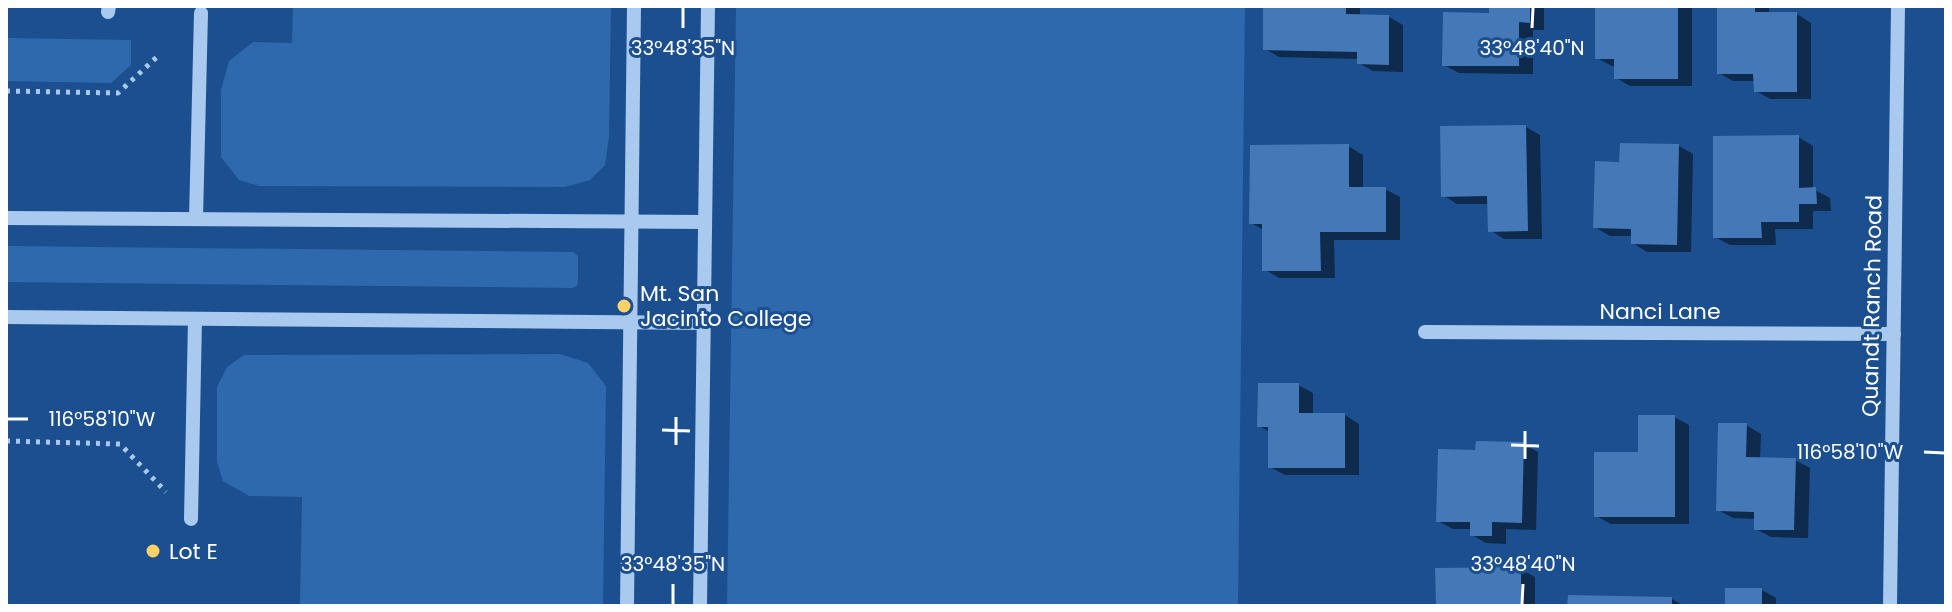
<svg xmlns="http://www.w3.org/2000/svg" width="1952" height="612" viewBox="0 0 1952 612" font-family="Poppins,sans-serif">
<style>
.green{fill:#2e69ad}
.shadow{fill:#0007}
.building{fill:#4478b7}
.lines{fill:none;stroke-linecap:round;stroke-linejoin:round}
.path{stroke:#a9c9ee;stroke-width:5;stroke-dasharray:4 6;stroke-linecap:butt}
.minor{stroke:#a9c9ee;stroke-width:14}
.ticks{fill:none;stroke:#fff;stroke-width:3}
.poi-dot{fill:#ffd166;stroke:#1b4f8f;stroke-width:3}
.labels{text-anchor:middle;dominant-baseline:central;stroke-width:6;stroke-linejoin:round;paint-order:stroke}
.poi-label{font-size:22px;fill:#fff;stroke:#1b4f8f;text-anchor:start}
.street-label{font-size:22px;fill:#fff;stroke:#1b4f8f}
.ticks-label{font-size:20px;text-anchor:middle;fill:#fff;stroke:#1b4f8f;stroke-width:6;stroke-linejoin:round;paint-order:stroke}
</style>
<rect width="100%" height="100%" fill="#1b4f8f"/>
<g class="green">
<polygon points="293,6 611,6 609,137 605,165 590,180 565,187 259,186 239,180 221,157 221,90 229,61 253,42 292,43"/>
<polygon points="736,6 1245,6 1238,606 727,606"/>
<polygon points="6,38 131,40 131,65 111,83 6,81"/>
<polygon points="6,246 573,252 578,256 578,283 576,287 572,288 6,282"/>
<polygon points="560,354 588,363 606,386 603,606 300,606 302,497 249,496 223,481 217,462 217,387 227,367 244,355"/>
</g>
<g class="shadow">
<polygon points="1265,6 1360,6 1360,16 1389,17 1403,25 1403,72 1373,71 1359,63 1359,59 1279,57 1265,49"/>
<polygon points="1491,6 1544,6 1544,30 1533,30 1533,74 1459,73 1444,65 1491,15"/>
<polygon points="1597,6 1692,6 1692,86 1630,86 1616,78 1616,66 1612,66 1597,58"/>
<polygon points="1719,6 1769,6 1769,14 1797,14 1811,23 1811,99 1770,99 1756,91 1756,81 1733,81 1719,73"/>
<polygon points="1526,127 1540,135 1542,239 1504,239 1490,230 1489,204 1457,204 1443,195"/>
<polygon points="1798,137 1813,146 1813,189 1830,198 1831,211 1813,211 1813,229 1775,229 1776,245 1730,245 1715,237"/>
<polygon points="1348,146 1363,155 1363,189 1385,189 1400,197 1400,240 1334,240 1335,278 1279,278 1264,269 1264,230 1251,223"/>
<polygon points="1679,146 1693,154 1691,252 1647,252 1633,243 1633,236 1610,236 1595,227 1621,164"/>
<polygon points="1298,385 1313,393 1313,415 1345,415 1359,424 1359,475 1285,475 1270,467 1270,432 1259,426"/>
<polygon points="1674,417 1689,425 1689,524 1611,524 1596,516 1640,454"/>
<polygon points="1746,425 1761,434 1760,459 1795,460 1810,468 1808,538 1771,537 1756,529 1756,519 1733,518 1718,510"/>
<polygon points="1523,444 1538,452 1536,530 1506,529 1506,544 1486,543 1472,535 1472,529 1453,529 1438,521 1477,452"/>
<polygon points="1520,569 1535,577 1535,606 1438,606"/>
<polygon points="1762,590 1776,598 1776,606 1727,606"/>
<polygon points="1672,599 1684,606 1569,606"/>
</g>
<g class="building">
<polygon points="1263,6 1346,6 1346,14 1389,15 1389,65 1357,64 1357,52 1263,50"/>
<polygon points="1489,6 1530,6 1530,23 1519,22 1519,66 1442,66 1443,12 1489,13"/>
<polygon points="1595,6 1678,6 1678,79 1614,79 1614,59 1595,59"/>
<polygon points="1717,6 1755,6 1755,12 1797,12 1797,92 1754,92 1753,74 1717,74"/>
<polygon points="1526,125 1528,231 1488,232 1487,196 1441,197 1440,126"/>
<polygon points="1799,135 1799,188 1816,187 1817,204 1799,204 1799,222 1761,222 1762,238 1713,238 1713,136"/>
<polygon points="1620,143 1679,144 1677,245 1631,244 1631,229 1593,228 1595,161 1619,162"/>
<polygon points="1349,144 1349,187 1386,187 1386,232 1320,232 1321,271 1262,271 1262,224 1249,224 1250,145"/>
<polygon points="1258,383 1299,383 1299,413 1345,413 1345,468 1268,468 1268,427 1257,427"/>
<polygon points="1638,415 1675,415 1675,517 1594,517 1594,452 1638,452"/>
<polygon points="1718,423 1747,423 1746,457 1796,458 1794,530 1754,530 1754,512 1716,511"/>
<polygon points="1476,441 1524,442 1522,523 1492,522 1492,536 1470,536 1470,522 1436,522 1438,449 1475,450"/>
<polygon points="1521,567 1521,606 1436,606 1435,568"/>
<rect x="1725" y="588" width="37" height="18"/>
<polygon points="1568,595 1672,597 1672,606 1567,606"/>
</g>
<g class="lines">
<g class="path">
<polyline points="6,91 118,93 158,56"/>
<polyline points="6,441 120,444 166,492"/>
</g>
<g class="minor">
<polyline points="108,12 109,6"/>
<polyline points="6,218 705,222"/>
<polyline points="196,219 201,13"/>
<polyline points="6,317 703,323"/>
<polyline points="1425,332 1894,334"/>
<polyline points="191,519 195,319"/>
<polyline points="627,606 634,6"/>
<polyline points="700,606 708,6"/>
<polyline points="1890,606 1898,6"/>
</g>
</g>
<path class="ticks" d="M683,28V8M1532,28L1533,8M8,419H28M662,430L690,431M676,445V417M1511,445L1539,446M1924,452L1944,453M1525,459V431M673,604V584M1522,604L1523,584"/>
<g class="poi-dot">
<circle cx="624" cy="306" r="8"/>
<circle cx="153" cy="551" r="8"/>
</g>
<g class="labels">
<g class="poi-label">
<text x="640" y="293">Mt. San<tspan x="640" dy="25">Jacinto College</tspan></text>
<text x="169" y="551">Lot E</text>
</g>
<g class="street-label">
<text transform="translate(1872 306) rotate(-89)">Quandt Ranch Road</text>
<text x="1660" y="311">Nanci Lane</text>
</g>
</g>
<g class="ticks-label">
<text x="683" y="55">33°48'35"N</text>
<text x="1532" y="55">33°48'40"N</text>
<text x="102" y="426">116°58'10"W</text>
<text x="1850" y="459">116°58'10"W</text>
<text x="673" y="571">33°48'35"N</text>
<text x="1523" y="571">33°48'40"N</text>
</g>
<rect width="1952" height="612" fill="none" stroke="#ffffff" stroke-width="16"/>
</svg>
